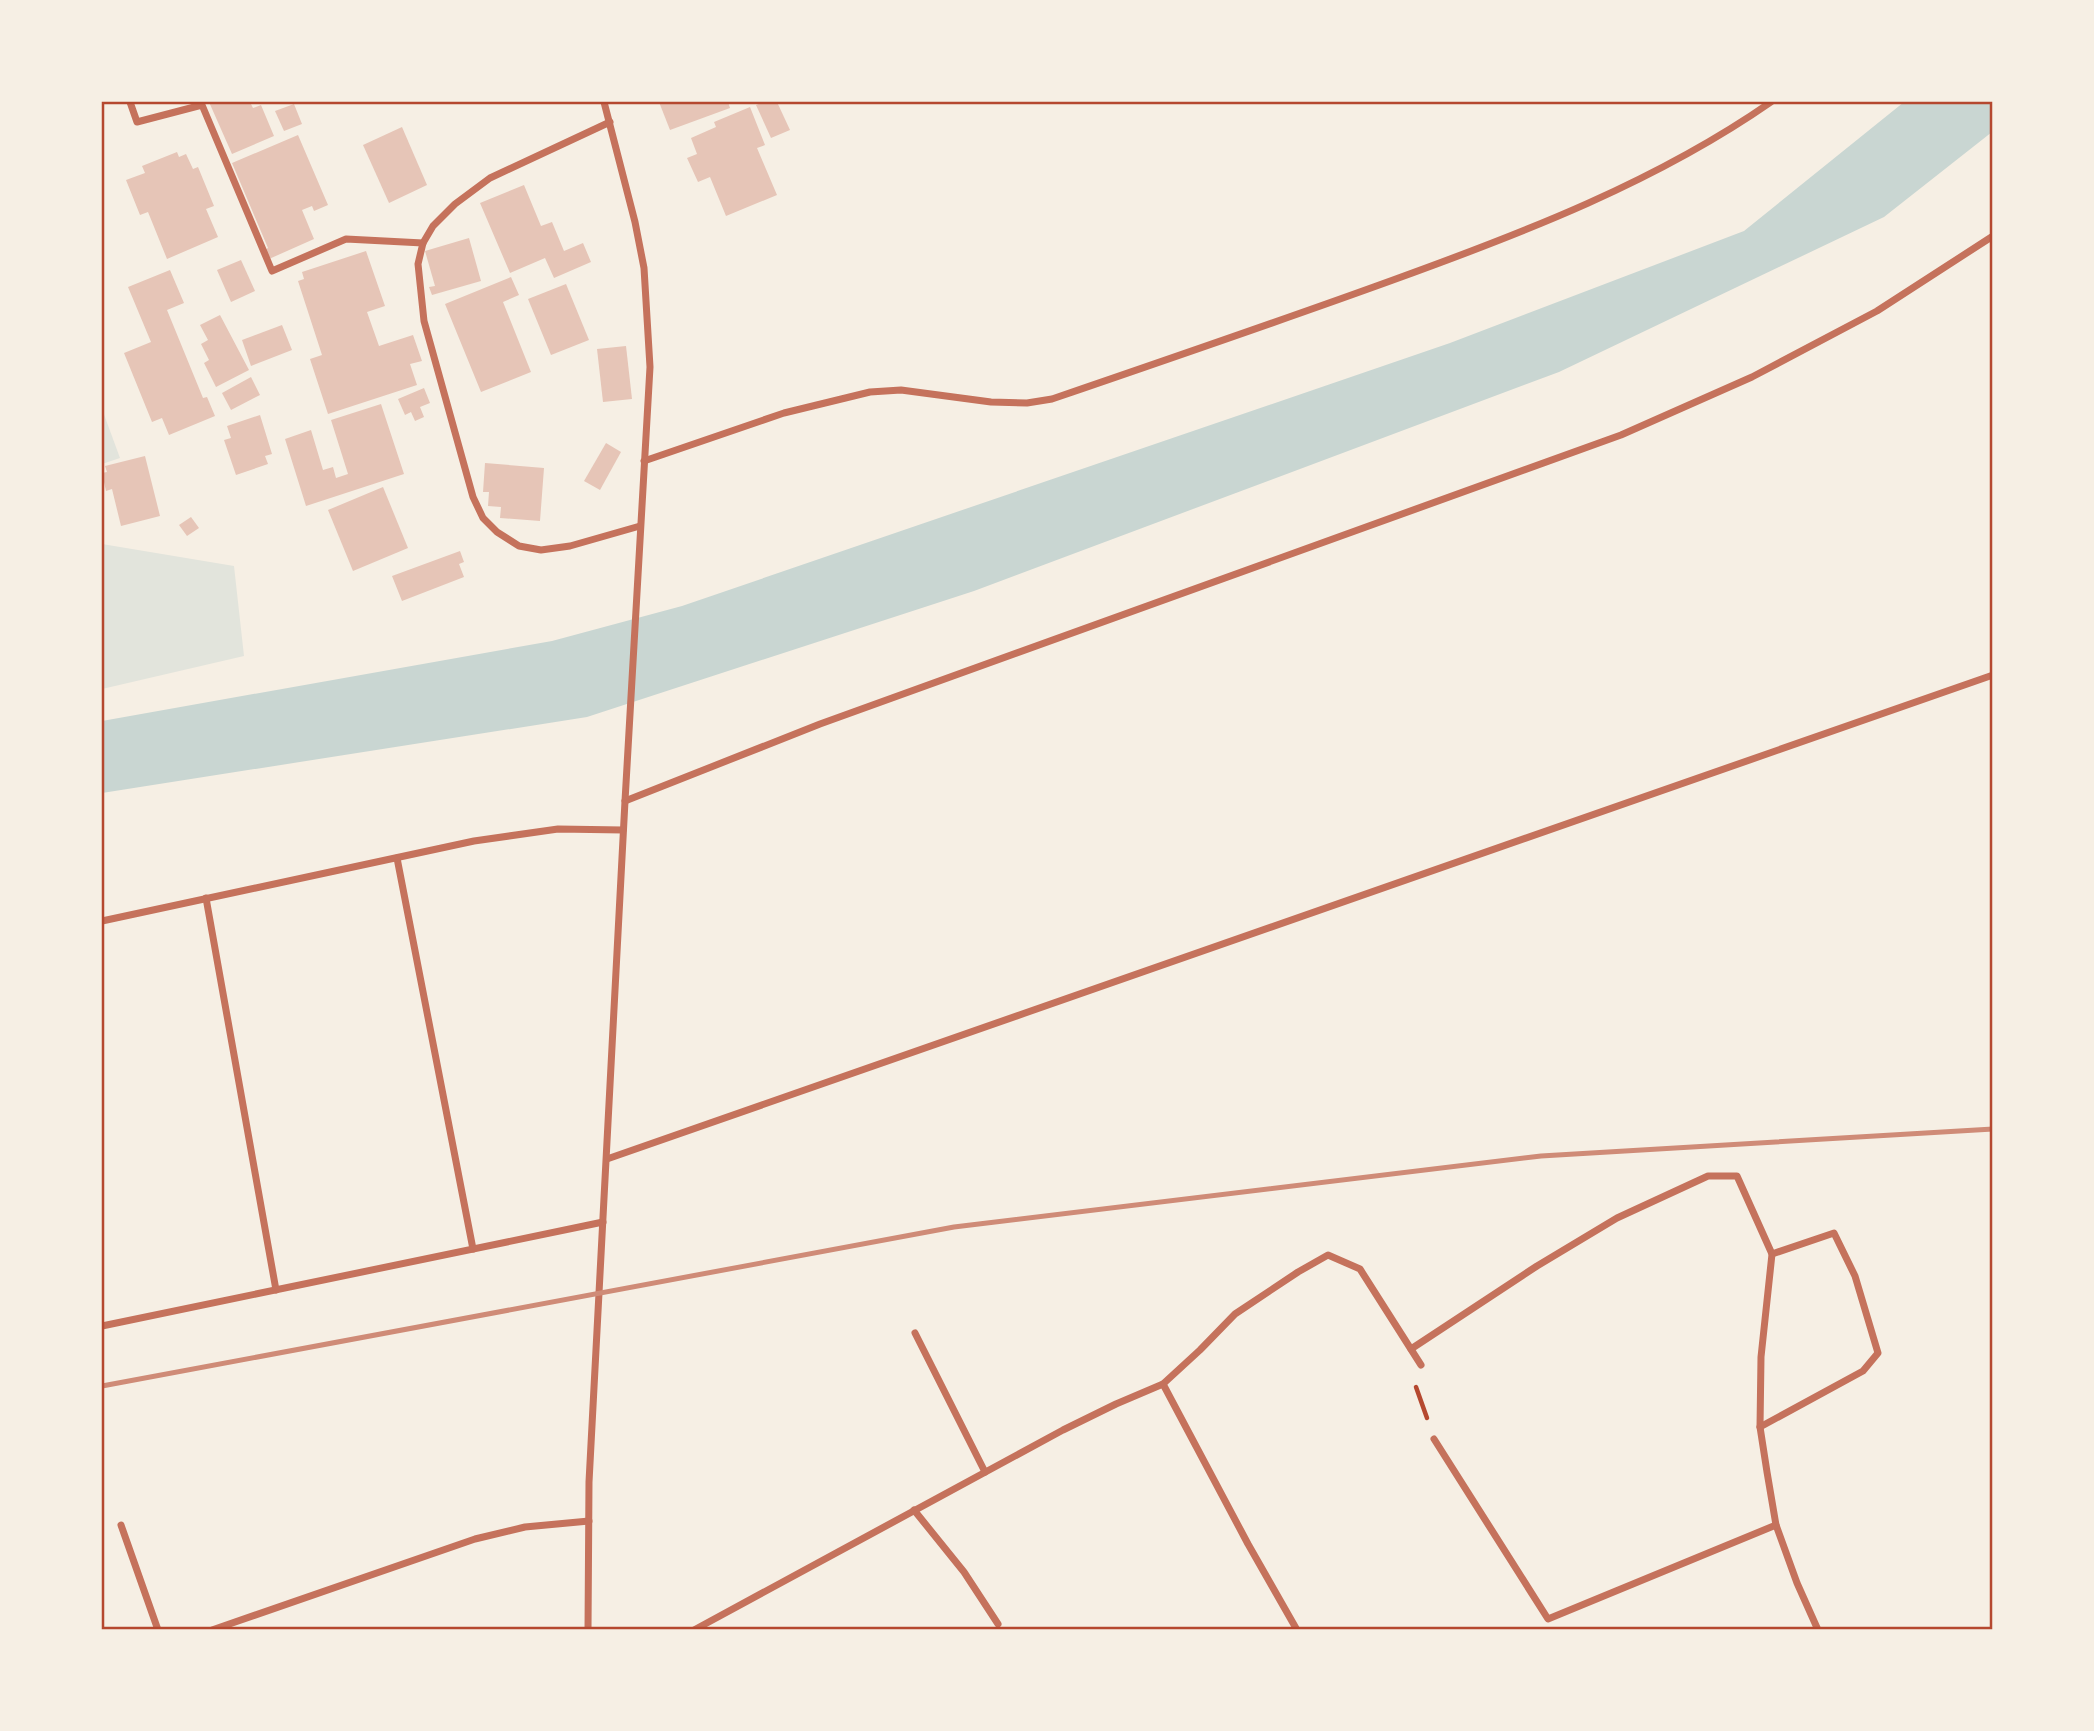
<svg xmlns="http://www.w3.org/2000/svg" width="2094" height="1731" viewBox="0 0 2094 1731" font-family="'Archivo Narrow',sans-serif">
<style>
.green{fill:#e2e4dc}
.water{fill:#c9d6d2}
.building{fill:#e6c5b7}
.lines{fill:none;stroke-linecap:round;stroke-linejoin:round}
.path{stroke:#b5482f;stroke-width:4.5}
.minor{stroke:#c5725c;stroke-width:7}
.rail{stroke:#cf8b77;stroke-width:5}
.neatline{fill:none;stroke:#b5482f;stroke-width:2.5}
</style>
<rect width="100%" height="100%" fill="#f6efe4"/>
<g class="green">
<polygon points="102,409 120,458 102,464"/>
<polygon points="102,544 234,566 244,656 102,689"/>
</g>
<polygon class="water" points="1904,102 1992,102 1992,132 1884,217 1559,372 974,591 587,717 102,793 102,721 552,641 682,606 1450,343 1744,231"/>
<g class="building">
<polygon points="209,102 250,102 253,108 261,105 274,136 232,154"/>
<polygon points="659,102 728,102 730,108 670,130"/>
<polygon points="764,102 777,102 790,130 771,138 756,105"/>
<polygon points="294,104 302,124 284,131 275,111"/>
<polygon points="750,107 765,145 757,148 777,195 726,216 710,177 698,182 687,158 697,154 691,138 716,127 714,122"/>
<polygon points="402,127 427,185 389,203 363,145"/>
<polygon points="298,135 328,205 314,211 312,206 302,210 314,239 269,259 265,250 268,248 232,163"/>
<polygon points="177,152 179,157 186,154 193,169 198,167 214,206 206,209 218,237 167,259 148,212 140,215 126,180 145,173 142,166"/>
<polygon points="524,185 541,226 552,222 564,251 583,243 591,262 554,278 545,258 510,273 480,203"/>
<polygon points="469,238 481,281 432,295 429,287 435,286 425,251"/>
<polygon points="366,251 385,306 367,312 379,346 413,335 422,361 410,364 417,385 328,414 310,359 322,355 298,281 304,279 302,272"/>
<polygon points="241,260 255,291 231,302 217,270"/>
<polygon points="170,270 184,303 167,310 203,398 207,397 215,416 169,435 162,418 152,422 124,353 151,342 128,287"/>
<polygon points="511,277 519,295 503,302 531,372 481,392 445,304"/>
<polygon points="566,284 589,340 551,355 528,299"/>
<polygon points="220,315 249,370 216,387 204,363 209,360 201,344 208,340 200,325"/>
<polygon points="282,325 292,350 251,366 242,340"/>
<polygon points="626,346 632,399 603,402 597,349"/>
<polygon points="251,377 260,395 231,410 222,393"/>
<polygon points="424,388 430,403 420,407 424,417 415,421 411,412 405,415 398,399"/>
<polygon points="381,404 404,474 306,506 285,439 311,430 323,470 333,467 336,478 348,474 331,420"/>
<polygon points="260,415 272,454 265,456 268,464 236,475 224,440 231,438 227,426"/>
<polygon points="606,443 621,452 600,490 584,481"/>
<polygon points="145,456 160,516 121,526 112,489 106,491 102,473 107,472 105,466"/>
<polygon points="485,463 544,468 540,521 500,518 501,507 488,506 489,492 483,492"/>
<polygon points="383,487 408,548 353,571 328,510"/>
<polygon points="191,517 199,528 187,536 179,525"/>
<polygon points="460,551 464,562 459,564 464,577 402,601 392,576"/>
</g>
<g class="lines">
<polyline class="path" points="1416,1387 1427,1418"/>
<g class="minor">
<polyline points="130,102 137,122 202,105 272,271 346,239 423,243"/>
<polyline points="610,122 490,178 455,204 433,226 423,243 418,264 424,321 473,497 483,518 497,532 519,546 541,550 570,546 640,526"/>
<path d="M644,461L784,413L870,392L901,390L991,402L1027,403L1052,399C1166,360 1280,321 1393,280C1523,233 1656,182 1771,102"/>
<polyline points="625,801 820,724 1621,435 1752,377 1877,311 1993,236"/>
<polyline points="397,858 473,1249"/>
<polyline points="206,898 276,1290"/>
<polyline points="102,921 474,841 558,829 623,830"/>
<polyline points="607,1159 1993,675"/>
<polyline points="102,1326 603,1222"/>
<polyline points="915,1333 985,1472"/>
<polyline points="1411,1349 1537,1266 1617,1218 1708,1176 1737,1176 1772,1254 1761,1357 1760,1427 1767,1472 1776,1525 1797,1583 1818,1630"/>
<polyline points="1163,1384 1248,1544 1297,1630"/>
<polyline points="1760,1427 1863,1371 1878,1353 1855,1276 1834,1233 1772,1254"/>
<polyline points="1434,1439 1548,1619 1776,1525"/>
<polyline points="914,1510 964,1572 998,1624"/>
<polyline points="121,1525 158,1630"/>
<polyline points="212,1630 475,1539 525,1527 589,1521"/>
<polyline points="588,1630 589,1482 625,801 650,367 644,268 635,222 604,102"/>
<polyline points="694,1630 1063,1430 1116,1404 1163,1384 1200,1350 1235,1314 1298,1272 1328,1255 1360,1269 1421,1365"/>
</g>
<polyline class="rail" points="102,1386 954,1227 1541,1156 1993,1129"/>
</g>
<rect width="2094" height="1731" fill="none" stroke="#f6efe4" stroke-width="206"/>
<rect x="103" y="103" width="1888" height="1525" class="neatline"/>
</svg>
